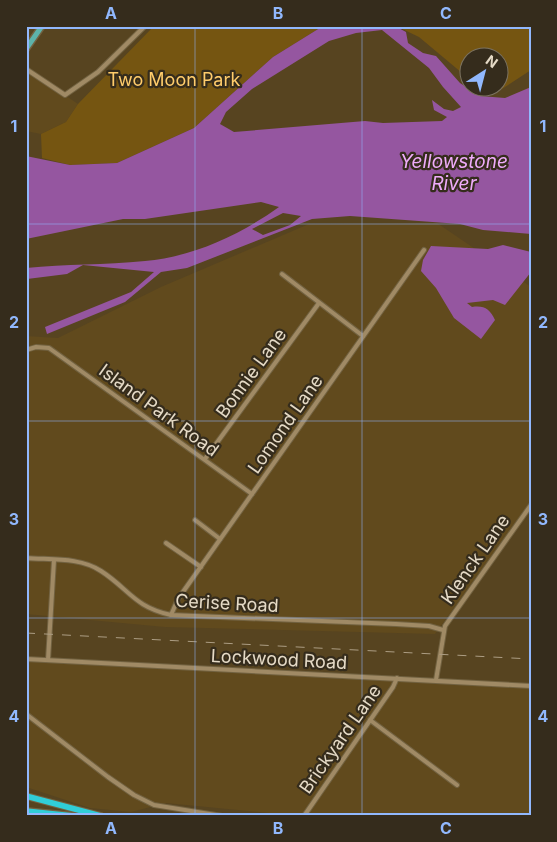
<svg xmlns="http://www.w3.org/2000/svg" width="557" height="842" viewBox="0 0 557 842" font-family="Inter,sans-serif">
<style>
.built{fill:#614a1d}
.green{fill:#755511}
.water{fill:#9556a0;fill-rule:evenodd}
.lines{fill:none;stroke-linecap:round;stroke-linejoin:round}
.minor-casing{stroke:#726241;stroke-width:6}
.major-casing{stroke:#726241;stroke-width:8}
.highway-casing{stroke:#726241;stroke-width:8}
.minor{stroke:#a08a65;stroke-width:4}
.major{stroke:#5db3aa;stroke-width:5}
.highway{stroke:#30ced8;stroke-width:5.5}
.rail{stroke:#ac9d83;stroke-width:1;stroke-dasharray:9 9;stroke-linecap:butt}
.grid{fill:none;stroke:#91b8fd;stroke-width:1;stroke-opacity:0.55}
.labels{text-anchor:middle;dominant-baseline:central;stroke-width:4.5;stroke-linejoin:round;paint-order:stroke}
.park-label{font-size:18px;fill:#ffcc6b;stroke:#352c1c}
.street-label{font-size:18px;fill:#e5dac6;stroke:#352c1c}
.water-label{font-size:19px;font-style:italic;fill:#efacfa;stroke:#352c1c}
.neatline{fill:none;stroke:#91b8fd;stroke-width:2}
.grid-label{font-size:16px;text-anchor:middle;font-weight:bold;fill:#91b8fd}
</style>
<rect width="100%" height="100%" fill="#574420"/>
<g class="built">
<polygon points="26,69 78,104 66,122 41,134 26,131"/>
<polygon points="437,223 531,287 531,501 435,634 165,627 26,614 26,336 58,338 161,287 309,224"/>
<polygon points="26,659 531,686 531,816 299,816 166,803 131,812 90,808 26,787"/>
</g>
<g class="green">
<polygon points="154,26 323,26 273,57 194,128 117,163 70,165 42,158 41,134 66,122 78,104"/>
<polygon points="396,26 531,26 531,70 502,89 498,88 500,58 470,58 469,76 462,73 419,37"/>
</g>
<g class="water">
<path d="M323,26H395L406,32L408,43L423,53L436,56L460,83L480,96L505,98L531,87V234L483,230L460,224L350,216L312,219L187,268L161,272L125,302L47,334L45,327L131,292L154,272L83,265L67,274L27,279L26,268C66,264 105,265 145,261C192,257 240,235 279,207L261,202L145,219H123L26,239V156L70,165L117,163L194,128L273,57ZM382,30L429,68L443,87L461,107L453,111L444,109L432,100L434,110L447,117L442,121L383,123L365,121L234,132L220,124L226,112L252,89L329,41L356,33ZM283,213L301,216L290,225L263,235L252,229Z"/>
<path d="M503,245L531,252V272L505,305L493,300L467,303L472,307C484,305 490,309 495,320L481,339L454,318L436,288L421,271L423,260L431,246L488,249Z"/>
</g>
<g class="lines">
<defs>
<g id="minor">
<polyline points="26,69 65,95 98,72 145,26"/>
<polyline points="282,274 363,336"/>
<polyline points="26,350 36,347 49,348 252,494"/>
<polyline points="205,459 319,303"/>
<polyline points="195,520 220,539"/>
<polyline points="166,543 201,567"/>
<path d="M26,558C51,560 80,557 101,571C129,589 134,607 171,615L396,624L429,626L443,630"/>
<polyline points="171,615 178,599 424,250"/>
<polyline points="26,659 531,686"/>
<polyline points="48,660 54,560"/>
<polyline points="436,680 445,626 531,505"/>
<polyline points="26,714 108,777 134,795 154,805 222,816"/>
<polyline points="370,720 457,785"/>
<polyline points="304,816 393,687 397,678"/>
</g>
<polyline id="major" points="26,49 42,26"/>
<g id="highway">
<polyline points="26,796 101,816"/>
<polyline points="26,811 74,816"/>
</g>
</defs>
<use href="#minor" class="minor-casing"/>
<use href="#major" class="major-casing"/>
<use href="#highway" class="highway-casing"/>
<use href="#minor" class="minor"/>
<use href="#major" class="major"/>
<use href="#highway" class="highway"/>
<polyline class="rail" points="26,633 531,659"/>
</g>
<path class="grid" d="M195,26V816M362,26V816M26,224H531M26,421H531M26,618H531"/>
<g class="labels">
<g class="park-label">
<text x="174" y="79">Two Moon Park</text>
</g>
<g class="street-label">
<text transform="translate(251 373) rotate(-54)">Bonnie Lane</text>
<text transform="translate(159 410) rotate(36)">Island Park Road</text>
<text transform="translate(285 424) rotate(-55)">Lomond Lane</text>
<text transform="translate(475 559) rotate(-55)">Klenck Lane</text>
<text transform="translate(227 603) rotate(3)">Cerise Road</text>
<text transform="translate(279 659) rotate(3)">Lockwood Road</text>
<text transform="translate(340 739) rotate(-55)">Brickyard Lane</text>
</g>
<g class="water-label">
<text x="454" y="161">Yellowstone<tspan x="454" dy="22">River</tspan></text>
</g>
</g>
<rect width="557" height="842" fill="none" stroke="#352c1c" stroke-width="55"/>
<g transform="translate(484 72) rotate(36)"><circle r="24" fill="#352c1c" stroke="#7b7260"/>
<path d="M0-4L9 19L0 12L-9 19Z" fill="#91b8fd"/>
<text y="-8" font-size="14" font-weight="bold" text-anchor="middle" fill="#e5dac6">N</text>
</g>
<rect x="28" y="28" width="502" height="786" class="neatline"/>
<g class="grid-label">
<text x="111" y="19">A</text>
<text x="278" y="19">B</text>
<text x="446" y="19">C</text>
<text x="14" y="132">1</text>
<text x="543" y="132">1</text>
<text x="14" y="328">2</text>
<text x="543" y="328">2</text>
<text x="14" y="525">3</text>
<text x="543" y="525">3</text>
<text x="14" y="722">4</text>
<text x="543" y="722">4</text>
<text x="111" y="834">A</text>
<text x="278" y="834">B</text>
<text x="446" y="834">C</text>
</g>
</svg>
